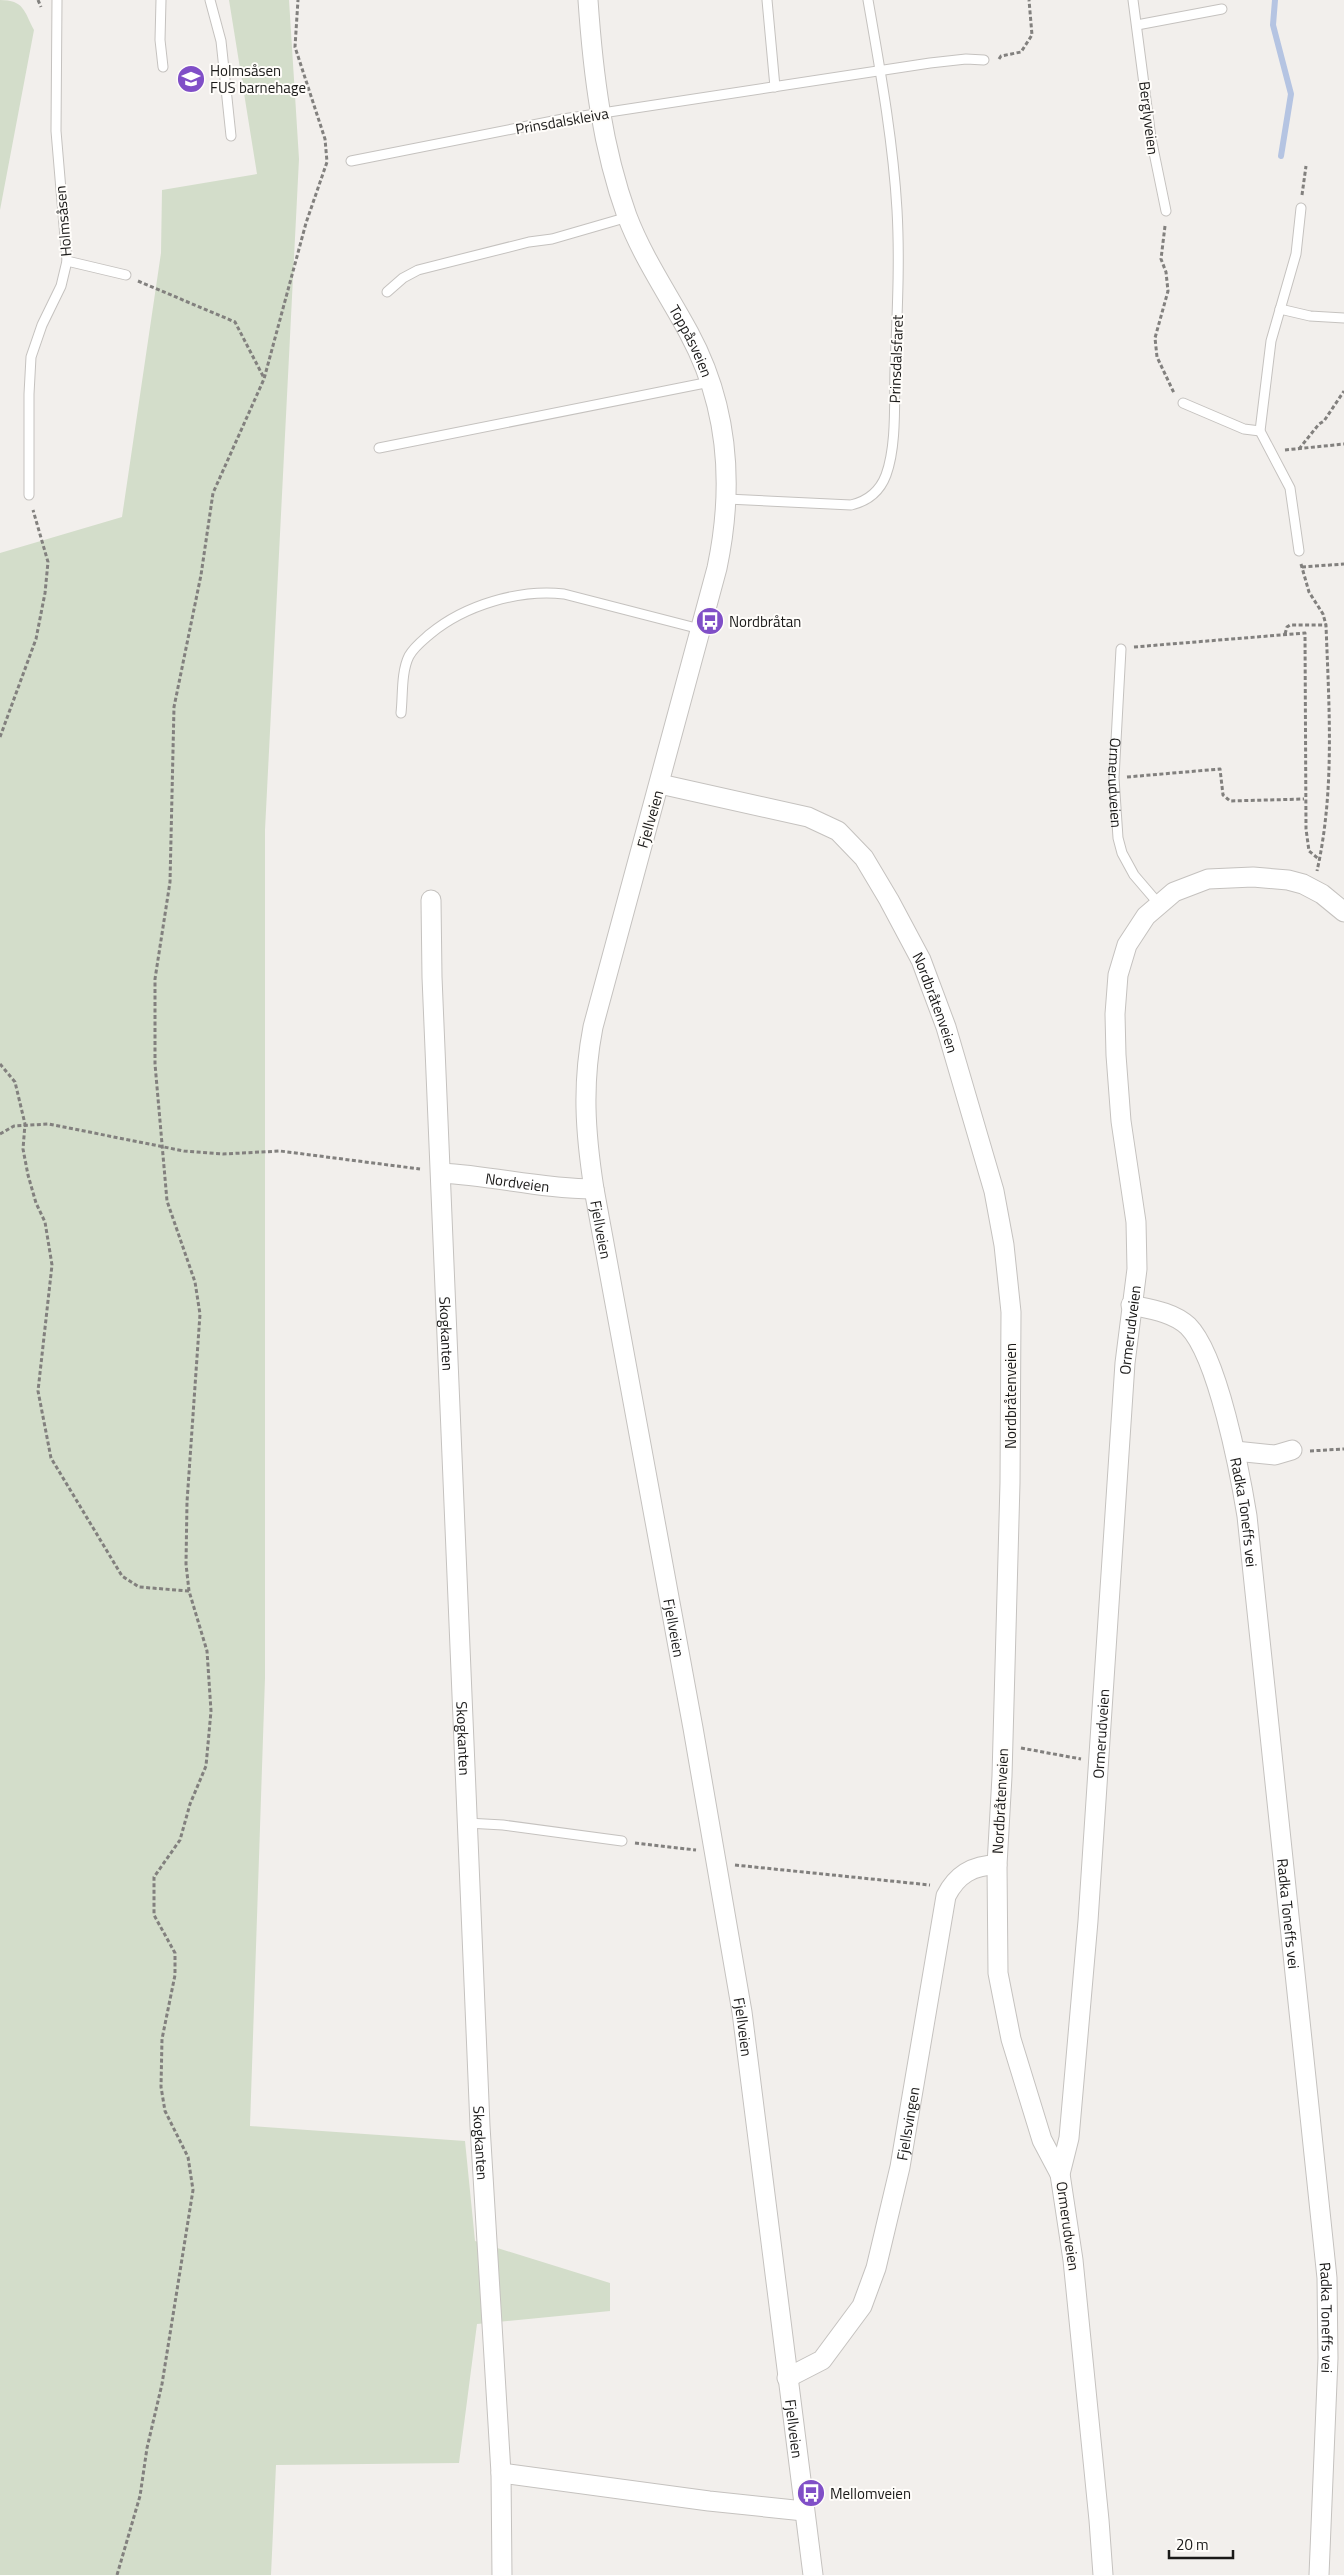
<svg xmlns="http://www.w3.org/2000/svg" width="1344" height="2575" viewBox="0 0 1344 2575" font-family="'Titillium Web',sans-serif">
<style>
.green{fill:#d3ddca}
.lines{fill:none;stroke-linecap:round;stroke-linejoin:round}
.stream{stroke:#b5c4e2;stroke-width:6}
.lane-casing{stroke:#c5c2bf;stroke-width:11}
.street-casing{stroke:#c5c2bf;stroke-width:21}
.path{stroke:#82807e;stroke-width:3;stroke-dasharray:4 2.5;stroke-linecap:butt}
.lane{stroke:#fff;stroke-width:9}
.street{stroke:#fff;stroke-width:19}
.labels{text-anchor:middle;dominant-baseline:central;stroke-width:4;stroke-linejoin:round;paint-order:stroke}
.poi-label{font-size:15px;fill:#1a1918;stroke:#fffdfa;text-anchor:start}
.street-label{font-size:15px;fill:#1a1918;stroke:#fffdfa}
</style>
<rect width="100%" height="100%" fill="#f2efec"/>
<g class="green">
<path d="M0,0C24,0 24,11 34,30L0,210Z"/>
<polygon points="229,0 289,0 299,159 265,830 265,1678 250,2126 465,2141 475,2241 610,2283 610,2311 477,2324 459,2463 276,2465 271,2575 0,2575 0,553 122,517 161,253 162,190 257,174"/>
</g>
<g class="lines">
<polyline class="stream" points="1275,0 1273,25 1291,94 1281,156"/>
<defs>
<g id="lane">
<polyline points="161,0 160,40 163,67"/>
<polyline points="210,0 221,41 231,136"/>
<polyline points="767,0 775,87"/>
<polyline points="1133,0 1151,138 1166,211"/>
<polyline points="1137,25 1222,9"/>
<polyline points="351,161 563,119 930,63 966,59 984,60"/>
<polyline points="67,261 126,275"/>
<polyline points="387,292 403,278 418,270 529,242 552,239 628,217"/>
<polyline points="1280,309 1310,316 1344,318"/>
<polyline points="1183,403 1244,429 1260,431"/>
<polyline points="379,448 710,382"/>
<polyline points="29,495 29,394 31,357 42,325 61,286 67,261 56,131 57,0"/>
<path d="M727,499L851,505C868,501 880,491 886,475C897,445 894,401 895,369C897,316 900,263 897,210C893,140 880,69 868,0"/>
<polyline points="1299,551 1290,488 1260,431 1271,341 1296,254 1301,208"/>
<path id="s1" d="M1121,649L1114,778L1118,838L1122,853L1134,875L1158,903"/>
<path d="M401,713C403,696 401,672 409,656C414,647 422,641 430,634C465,605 519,589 564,594L700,629"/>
<polyline points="467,1823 503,1825 622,1841"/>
</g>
<g id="street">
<path id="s2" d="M588,0C593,73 602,147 627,216C643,258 668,294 689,333C729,407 734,487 717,568L593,1027C582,1084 585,1131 594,1189L693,1728L742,2012L813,2575"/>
<path id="s3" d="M660,784L808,817L838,831L864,858L889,900L921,960L946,1027L994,1191L1004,1245L1011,1312L1010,1483L1002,1776L997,1865L998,1973L1011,2039L1042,2140L1060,2174"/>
<path id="s4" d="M431,900L432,977L480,2126L501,2473L502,2575"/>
<path id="s5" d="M442,1173C493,1176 543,1189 594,1189"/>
<path id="s6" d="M1131,1305C1150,1309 1173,1312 1188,1326C1218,1356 1240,1473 1247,1516L1327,2278L1328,2358L1319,2575"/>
<polyline points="1235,1451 1275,1455 1292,1450"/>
<path id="s7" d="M787,2378L822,2360L862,2306L876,2268L900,2167L946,1896C957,1874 973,1865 997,1865"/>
<polyline points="501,2473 709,2501 804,2511"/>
<path id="s8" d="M1103,2575L1099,2520L1073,2260L1060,2174L1069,2138L1088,1921L1125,1363L1137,1269L1136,1222L1121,1121L1116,1055L1115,1014L1118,975L1127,945L1146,916L1174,892L1208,879L1253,877L1288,880L1303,884L1322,894L1344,912"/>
</g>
</defs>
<use href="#lane" class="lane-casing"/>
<use href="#street" class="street-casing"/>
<g class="path">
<polyline points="38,0 41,7"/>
<polyline points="999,59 1001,56 1021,52 1032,35 1029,0"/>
<polyline points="1302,195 1306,166"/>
<polyline points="1165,226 1161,259 1166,272 1168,291 1155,338 1157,357 1174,393"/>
<polyline points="138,281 235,322 264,378"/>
<polyline points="1299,449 1319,424 1324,421 1344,391"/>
<polyline points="1285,450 1344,444"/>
<path d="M1301,564L1309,592L1323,614L1326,625C1329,708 1335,790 1317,871"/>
<polyline points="1302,567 1344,564"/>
<polyline points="1285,634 1287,627 1290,625 1326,625"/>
<polyline points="1134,647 1305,633 1306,829 1309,851 1320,860"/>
<polyline points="0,737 36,639 45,593 48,562 33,510"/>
<polyline points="1127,777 1220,769 1223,795 1230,801 1304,799"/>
<polyline points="0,1064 15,1082 25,1124 23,1149 28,1175 36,1203 45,1222 52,1265 38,1391 51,1458 122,1576 139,1587 189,1591"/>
<polyline points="0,1134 14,1126 49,1124 184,1151 223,1154 280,1151 420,1169"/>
<polyline points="1310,1451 1344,1449"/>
<polyline points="1021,1748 1081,1759"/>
<polyline points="635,1843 696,1850"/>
<polyline points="735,1865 930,1885"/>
<polyline points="117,2575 140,2496 147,2448 162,2384 193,2190 188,2157 165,2111 161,2087 162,2039 175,1975 175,1953 154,1915 154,1877 180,1840 190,1804 206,1766 211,1711 207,1651 189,1591 186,1564 187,1502 200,1314 195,1282 167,1201 155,1064 155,979 170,882 174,707 201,575 213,493 264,379 306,223 327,162 325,139 295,47 298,0"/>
</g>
<use href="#lane" class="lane"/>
<use href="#street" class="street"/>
</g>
<defs>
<symbol id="school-disc" viewBox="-11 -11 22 22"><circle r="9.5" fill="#804fc7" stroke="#fffdfa"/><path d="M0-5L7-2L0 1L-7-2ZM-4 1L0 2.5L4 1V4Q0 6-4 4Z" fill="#fff"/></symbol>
<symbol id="bus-disc" viewBox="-11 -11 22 22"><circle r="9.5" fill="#804fc7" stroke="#fffdfa"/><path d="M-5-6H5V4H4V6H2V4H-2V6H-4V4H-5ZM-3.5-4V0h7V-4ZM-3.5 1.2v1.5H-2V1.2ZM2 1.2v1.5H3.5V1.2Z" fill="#fff"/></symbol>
</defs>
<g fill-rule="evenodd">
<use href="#school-disc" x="175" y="63" width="32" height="32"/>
<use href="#bus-disc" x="694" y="605" width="32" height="32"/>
<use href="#bus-disc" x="795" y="2477" width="32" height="32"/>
</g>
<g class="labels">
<g class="poi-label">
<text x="210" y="70">Holmsåsen<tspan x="210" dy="17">FUS barnehage</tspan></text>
<text x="729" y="621">Nordbråtan</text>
<text x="830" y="2493">Mellomveien</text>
</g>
<g class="street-label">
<text transform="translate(1149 118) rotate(83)">Berglyveien</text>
<text transform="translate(562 121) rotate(-10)">Prinsdalskleiva</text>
<text transform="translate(63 221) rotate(-95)">Holmsåsen</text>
<text stroke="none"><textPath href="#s2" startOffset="361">Toppåsveien</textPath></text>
<text transform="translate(896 359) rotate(-88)">Prinsdalsfaret</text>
<text stroke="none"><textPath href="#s1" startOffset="134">Ormerudveien</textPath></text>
<text transform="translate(650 819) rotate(-74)">Fjellveien</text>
<text stroke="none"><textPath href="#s3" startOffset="384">Nordbråtenveien</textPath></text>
<text stroke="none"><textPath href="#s5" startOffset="76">Nordveien</textPath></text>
<text stroke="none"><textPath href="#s2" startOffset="1274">Fjellveien</textPath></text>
<text stroke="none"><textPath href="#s8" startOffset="1251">Ormerudveien</textPath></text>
<text stroke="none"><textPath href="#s4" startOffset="434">Skogkanten</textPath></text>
<text transform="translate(1010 1396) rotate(-90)">Nordbråtenveien</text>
<text stroke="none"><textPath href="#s6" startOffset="258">Radka Toneffs vei</textPath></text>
<text stroke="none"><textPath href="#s2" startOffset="1679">Fjellveien</textPath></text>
<text stroke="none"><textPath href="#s8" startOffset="846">Ormerudveien</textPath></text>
<text stroke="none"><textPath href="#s4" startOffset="839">Skogkanten</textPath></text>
<text transform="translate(1000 1801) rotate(-87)">Nordbråtenveien</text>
<text stroke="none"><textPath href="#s6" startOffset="662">Radka Toneffs vei</textPath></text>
<text stroke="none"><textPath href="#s2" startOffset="2084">Fjellveien</textPath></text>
<text stroke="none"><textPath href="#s7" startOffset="295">Fjellsvingen</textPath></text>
<text stroke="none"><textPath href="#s4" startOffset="1244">Skogkanten</textPath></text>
<text transform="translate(1068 2226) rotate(82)">Ormerudveien</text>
<text stroke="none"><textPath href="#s6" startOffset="1068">Radka Toneffs vei</textPath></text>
<text stroke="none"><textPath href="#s2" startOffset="2489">Fjellveien</textPath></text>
</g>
</g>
<path d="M1169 2550v8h64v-8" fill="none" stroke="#1a1918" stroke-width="2.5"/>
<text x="1176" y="2550" font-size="15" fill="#1a1918" stroke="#fffdfa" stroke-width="4" paint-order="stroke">20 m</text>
</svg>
